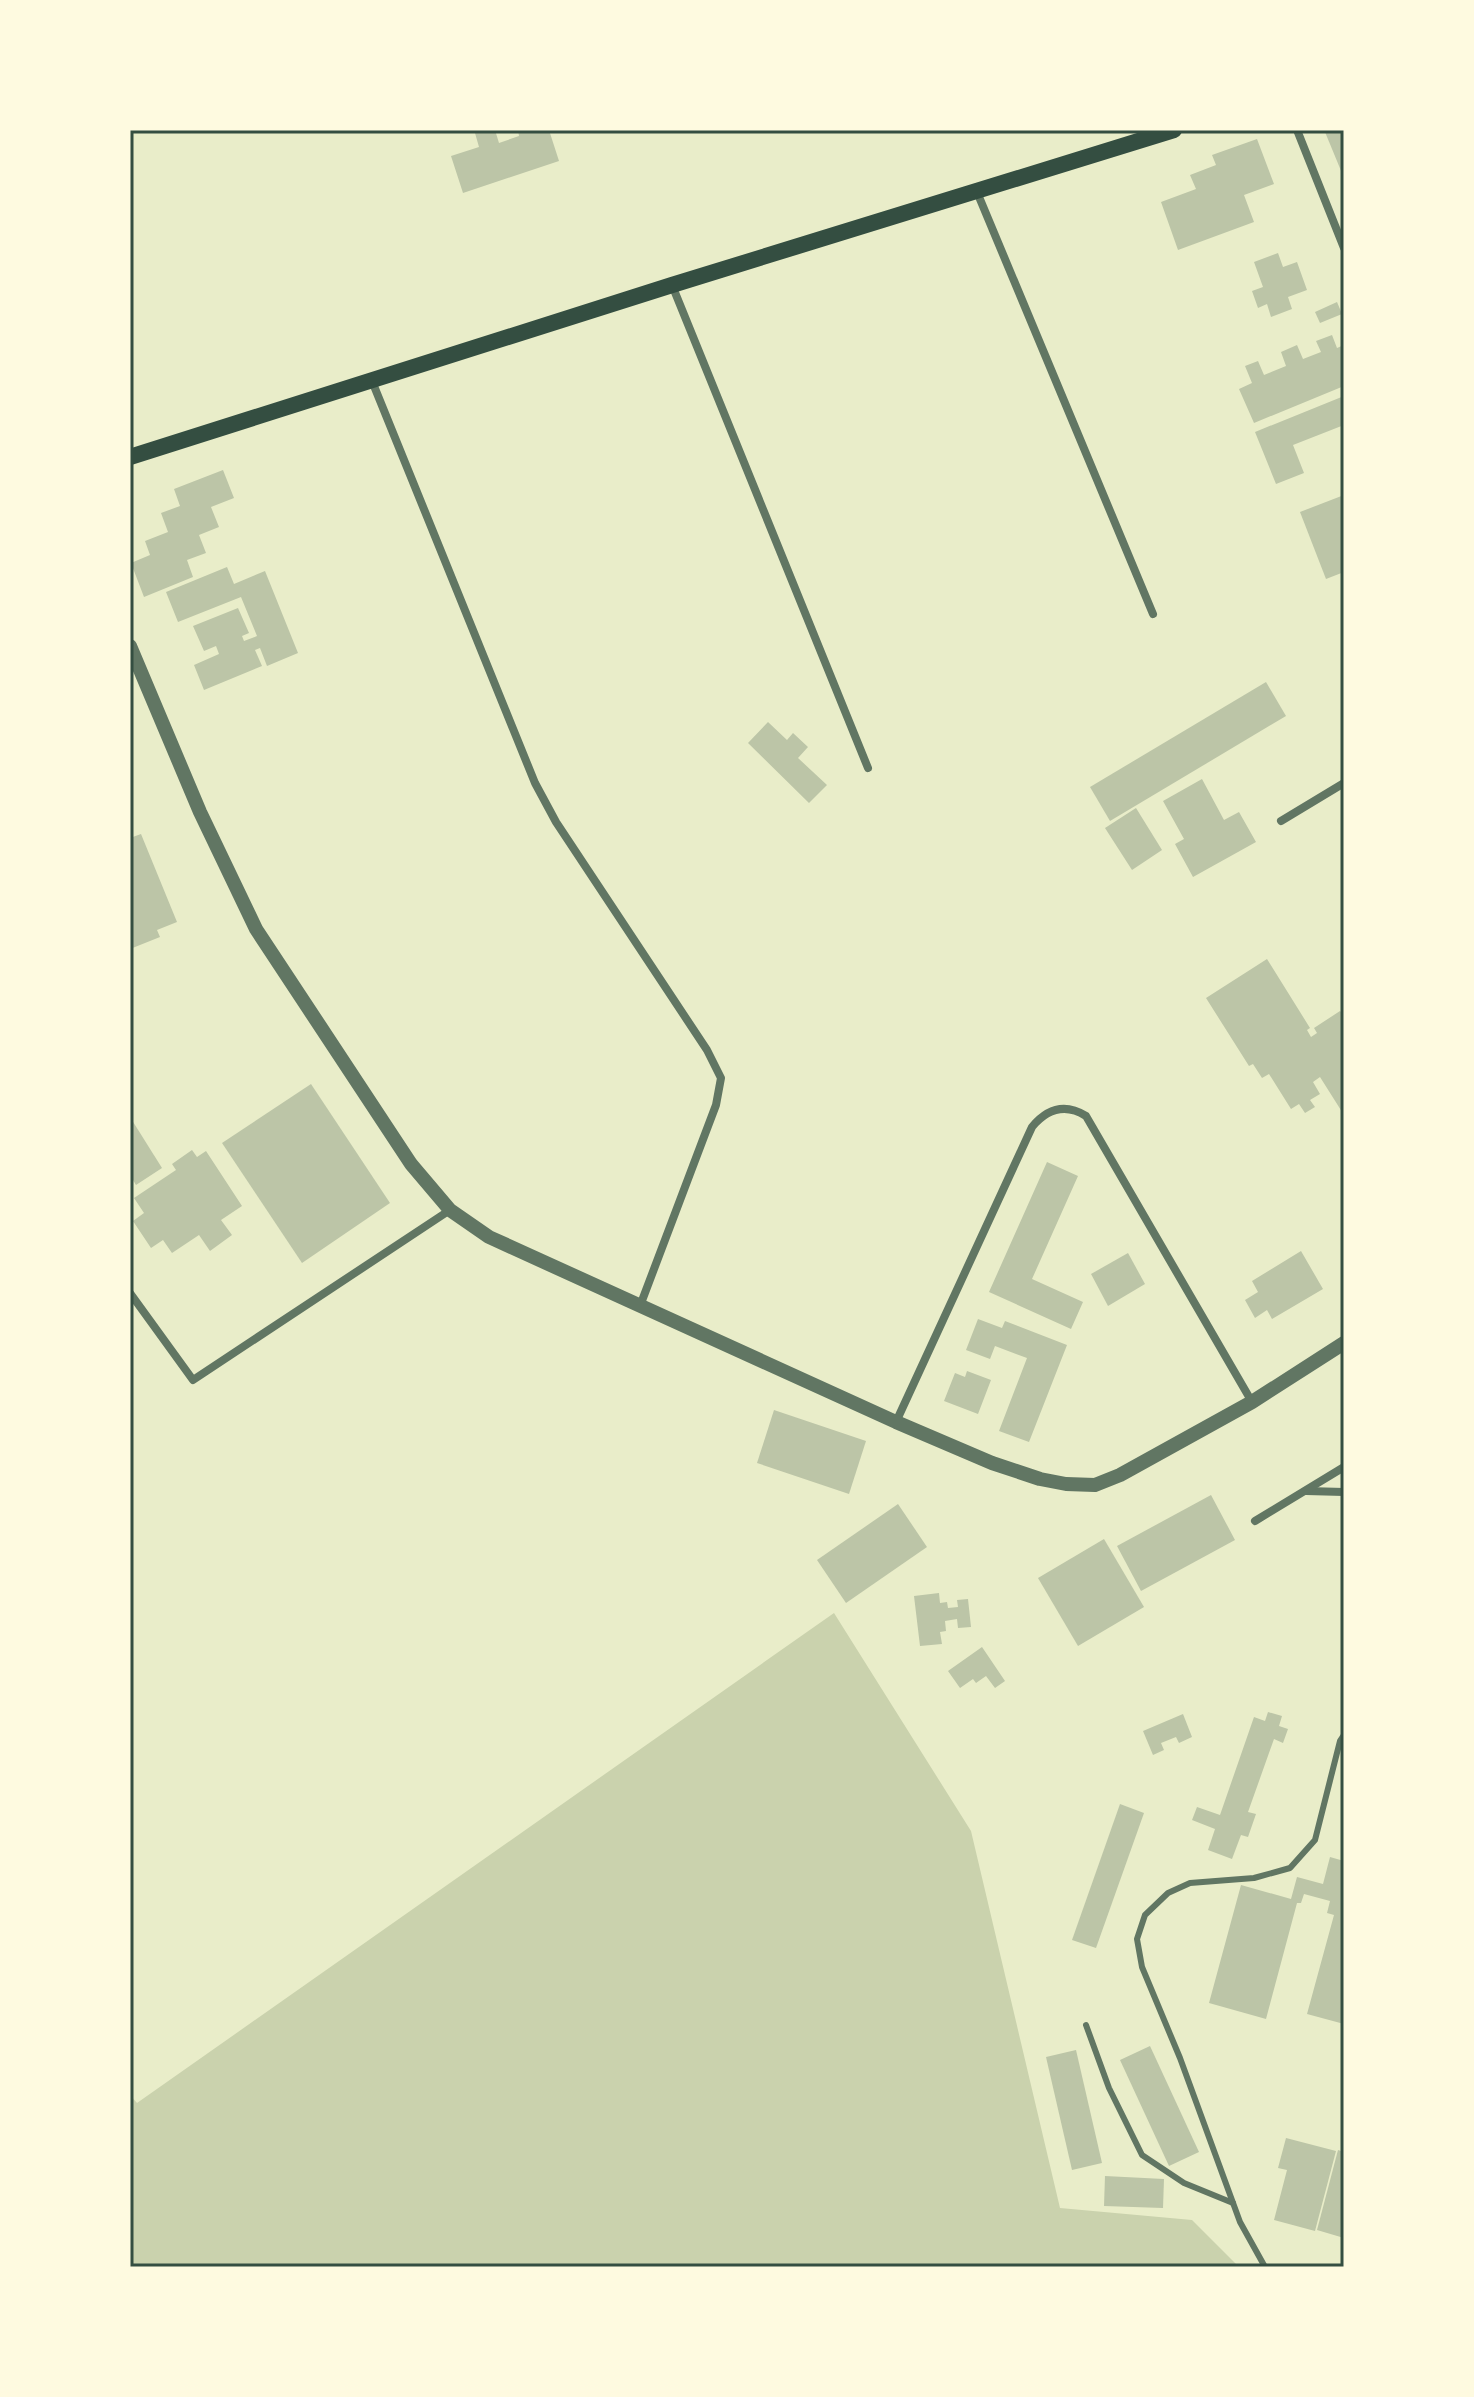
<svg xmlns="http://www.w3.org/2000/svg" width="1474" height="2397" viewBox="0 0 1474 2397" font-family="'PT Sans Narrow',sans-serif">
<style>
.green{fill:#cad2ad}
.building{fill:#bcc5a7}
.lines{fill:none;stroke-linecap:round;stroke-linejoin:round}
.service{stroke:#617663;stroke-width:6}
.minor{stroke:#617663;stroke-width:8}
.tertiary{stroke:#617663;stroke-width:14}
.secondary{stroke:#344e41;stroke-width:16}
.neatline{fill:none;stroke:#344e41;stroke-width:3}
</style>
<rect width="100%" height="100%" fill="#e9edc9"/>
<polygon class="green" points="834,1613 971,1831 1060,2208 1192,2220 1239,2267 130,2267 130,2095 137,2103"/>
<g class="building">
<polygon points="483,130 495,130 499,143 519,136 518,130 549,130 559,161 463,193 451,156 479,147 475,133"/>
<polygon points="1329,130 1344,130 1344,178 1325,132"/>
<polygon points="1257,139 1274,184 1244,195 1254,222 1178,250 1161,202 1196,189 1190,175 1216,165 1212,155"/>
<polygon points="1278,253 1283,267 1297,262 1307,290 1288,297 1292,309 1271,317 1267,304 1258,308 1252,291 1263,287 1254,262"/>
<polygon points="1337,302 1342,314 1320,323 1315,312"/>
<polygon points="1332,335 1337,348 1344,345 1344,386 1254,423 1239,389 1252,383 1245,366 1258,361 1264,375 1286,366 1281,352 1297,345 1303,359 1321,352 1316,341"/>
<polygon points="1344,396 1344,425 1293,445 1304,473 1276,484 1255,432"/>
<polygon points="223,470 234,498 211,507 219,527 199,535 206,553 187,560 193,577 144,597 131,563 150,555 145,541 168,532 161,513 180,506 174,489"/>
<polygon points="1344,495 1344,572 1326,579 1300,512"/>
<polygon points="227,567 234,584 265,571 298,653 267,666 260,648 255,650 262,666 204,690 194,665 219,654 216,646 204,651 193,626 238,608 249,633 242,636 244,641 257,636 241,597 178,622 166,592"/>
<polygon points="1266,682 1286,716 1110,821 1090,787"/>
<polygon points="768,722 787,740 793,733 808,747 798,758 827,785 809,803 748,743"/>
<polygon points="1202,779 1224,820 1239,812 1256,842 1193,877 1175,844 1184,839 1163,801"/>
<polygon points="1136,808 1162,850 1132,870 1105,828"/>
<polygon points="141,834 177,922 157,930 160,937 130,949 130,838"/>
<polygon points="1267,959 1310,1028 1307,1030 1311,1037 1317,1033 1314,1028 1340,1011 1344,1015 1344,1115 1320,1077 1313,1082 1320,1094 1310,1100 1315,1107 1305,1113 1299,1104 1291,1109 1269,1074 1262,1078 1253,1064 1249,1066 1206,998"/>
<polygon points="311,1084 390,1203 302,1263 222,1143"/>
<polygon points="130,1117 162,1168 136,1185 130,1175"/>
<polygon points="192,1150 197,1157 206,1151 242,1206 221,1220 232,1235 210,1251 199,1235 172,1253 163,1240 151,1248 133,1221 144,1213 134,1198 176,1170 172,1164"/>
<polygon points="1047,1162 1078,1176 1032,1279 1083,1302 1071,1329 989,1292"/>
<polygon points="1301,1251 1323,1289 1272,1319 1267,1310 1255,1318 1245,1300 1258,1292 1252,1281"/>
<polygon points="1128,1253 1145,1284 1108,1306 1091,1274"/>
<polygon points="978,1319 1002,1328 1005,1321 1067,1345 1029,1442 999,1431 1027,1358 995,1346 990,1359 966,1350"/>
<polygon points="967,1371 991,1380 978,1414 944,1401 955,1373 965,1377"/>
<polygon points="774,1410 866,1441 849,1494 757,1463"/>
<polygon points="1211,1495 1235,1540 1141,1591 1117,1546"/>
<polygon points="898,1504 927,1547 846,1603 817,1560"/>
<polygon points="1104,1539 1144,1607 1078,1646 1038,1578"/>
<polygon points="939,1593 940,1603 947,1602 948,1608 958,1607 957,1600 968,1599 971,1627 958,1628 957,1619 945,1621 946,1631 940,1632 942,1644 920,1646 914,1596"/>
<polygon points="982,1647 1005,1681 995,1688 986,1676 976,1683 973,1679 960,1688 948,1671"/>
<polygon points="1268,1712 1282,1716 1279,1726 1288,1729 1283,1743 1274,1739 1248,1812 1256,1814 1248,1837 1241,1835 1232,1859 1208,1850 1215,1829 1192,1820 1197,1807 1220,1815 1254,1717 1265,1721"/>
<polygon points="1183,1714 1192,1737 1179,1743 1176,1737 1161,1743 1164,1750 1153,1755 1143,1731"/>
<polygon points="1120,1804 1144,1813 1096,1948 1072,1940"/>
<polygon points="1330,1857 1344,1861 1344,2024 1307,2014 1334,1915 1327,1913 1330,1901 1304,1894 1301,1903 1297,1903 1266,2019 1209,2003 1241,1885 1291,1899 1297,1877 1323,1884"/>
<polygon points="1150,2046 1199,2152 1169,2166 1120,2060"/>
<polygon points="1076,2050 1102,2163 1072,2170 1046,2057"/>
<polygon points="1286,2138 1336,2151 1315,2231 1274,2220 1287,2170 1278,2168"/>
<polygon points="1338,2150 1344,2152 1344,2238 1317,2230"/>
<polygon points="1105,2176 1164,2179 1163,2208 1104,2206"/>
</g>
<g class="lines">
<g class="service">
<polyline points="1086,2025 1109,2088 1142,2155 1184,2183 1233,2203"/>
<polyline points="1265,2267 1240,2222 1180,2058 1142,1967 1137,1939 1145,1915 1168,1893 1190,1883 1254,1878 1290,1868 1315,1840 1340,1741 1344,1735"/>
</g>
<g class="minor">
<polyline points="1297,130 1344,248"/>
<polyline points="977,192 1153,614"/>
<polyline points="672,285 868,768"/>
<polyline points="372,381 535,783 556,822 707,1050 721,1078 716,1105 640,1306"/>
<polyline points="1281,821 1344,783"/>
<polyline points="130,1293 193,1380 450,1210"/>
<path d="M896,1422L1032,1127C1047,1109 1065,1103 1086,1116L1252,1402"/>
<polyline points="1306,1491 1344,1492"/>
<polyline points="1255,1521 1344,1467"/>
</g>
<polyline class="tertiary" points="130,646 200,812 256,929 411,1164 450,1210 489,1237 896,1422 992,1463 1040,1479 1066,1484 1095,1485 1120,1475 1252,1402 1344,1343"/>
<polyline class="secondary" points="130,457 672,285 1174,130"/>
</g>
<rect width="1474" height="2397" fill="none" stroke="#fefae0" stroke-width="264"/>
<rect x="132" y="132" width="1210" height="2133" class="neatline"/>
</svg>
